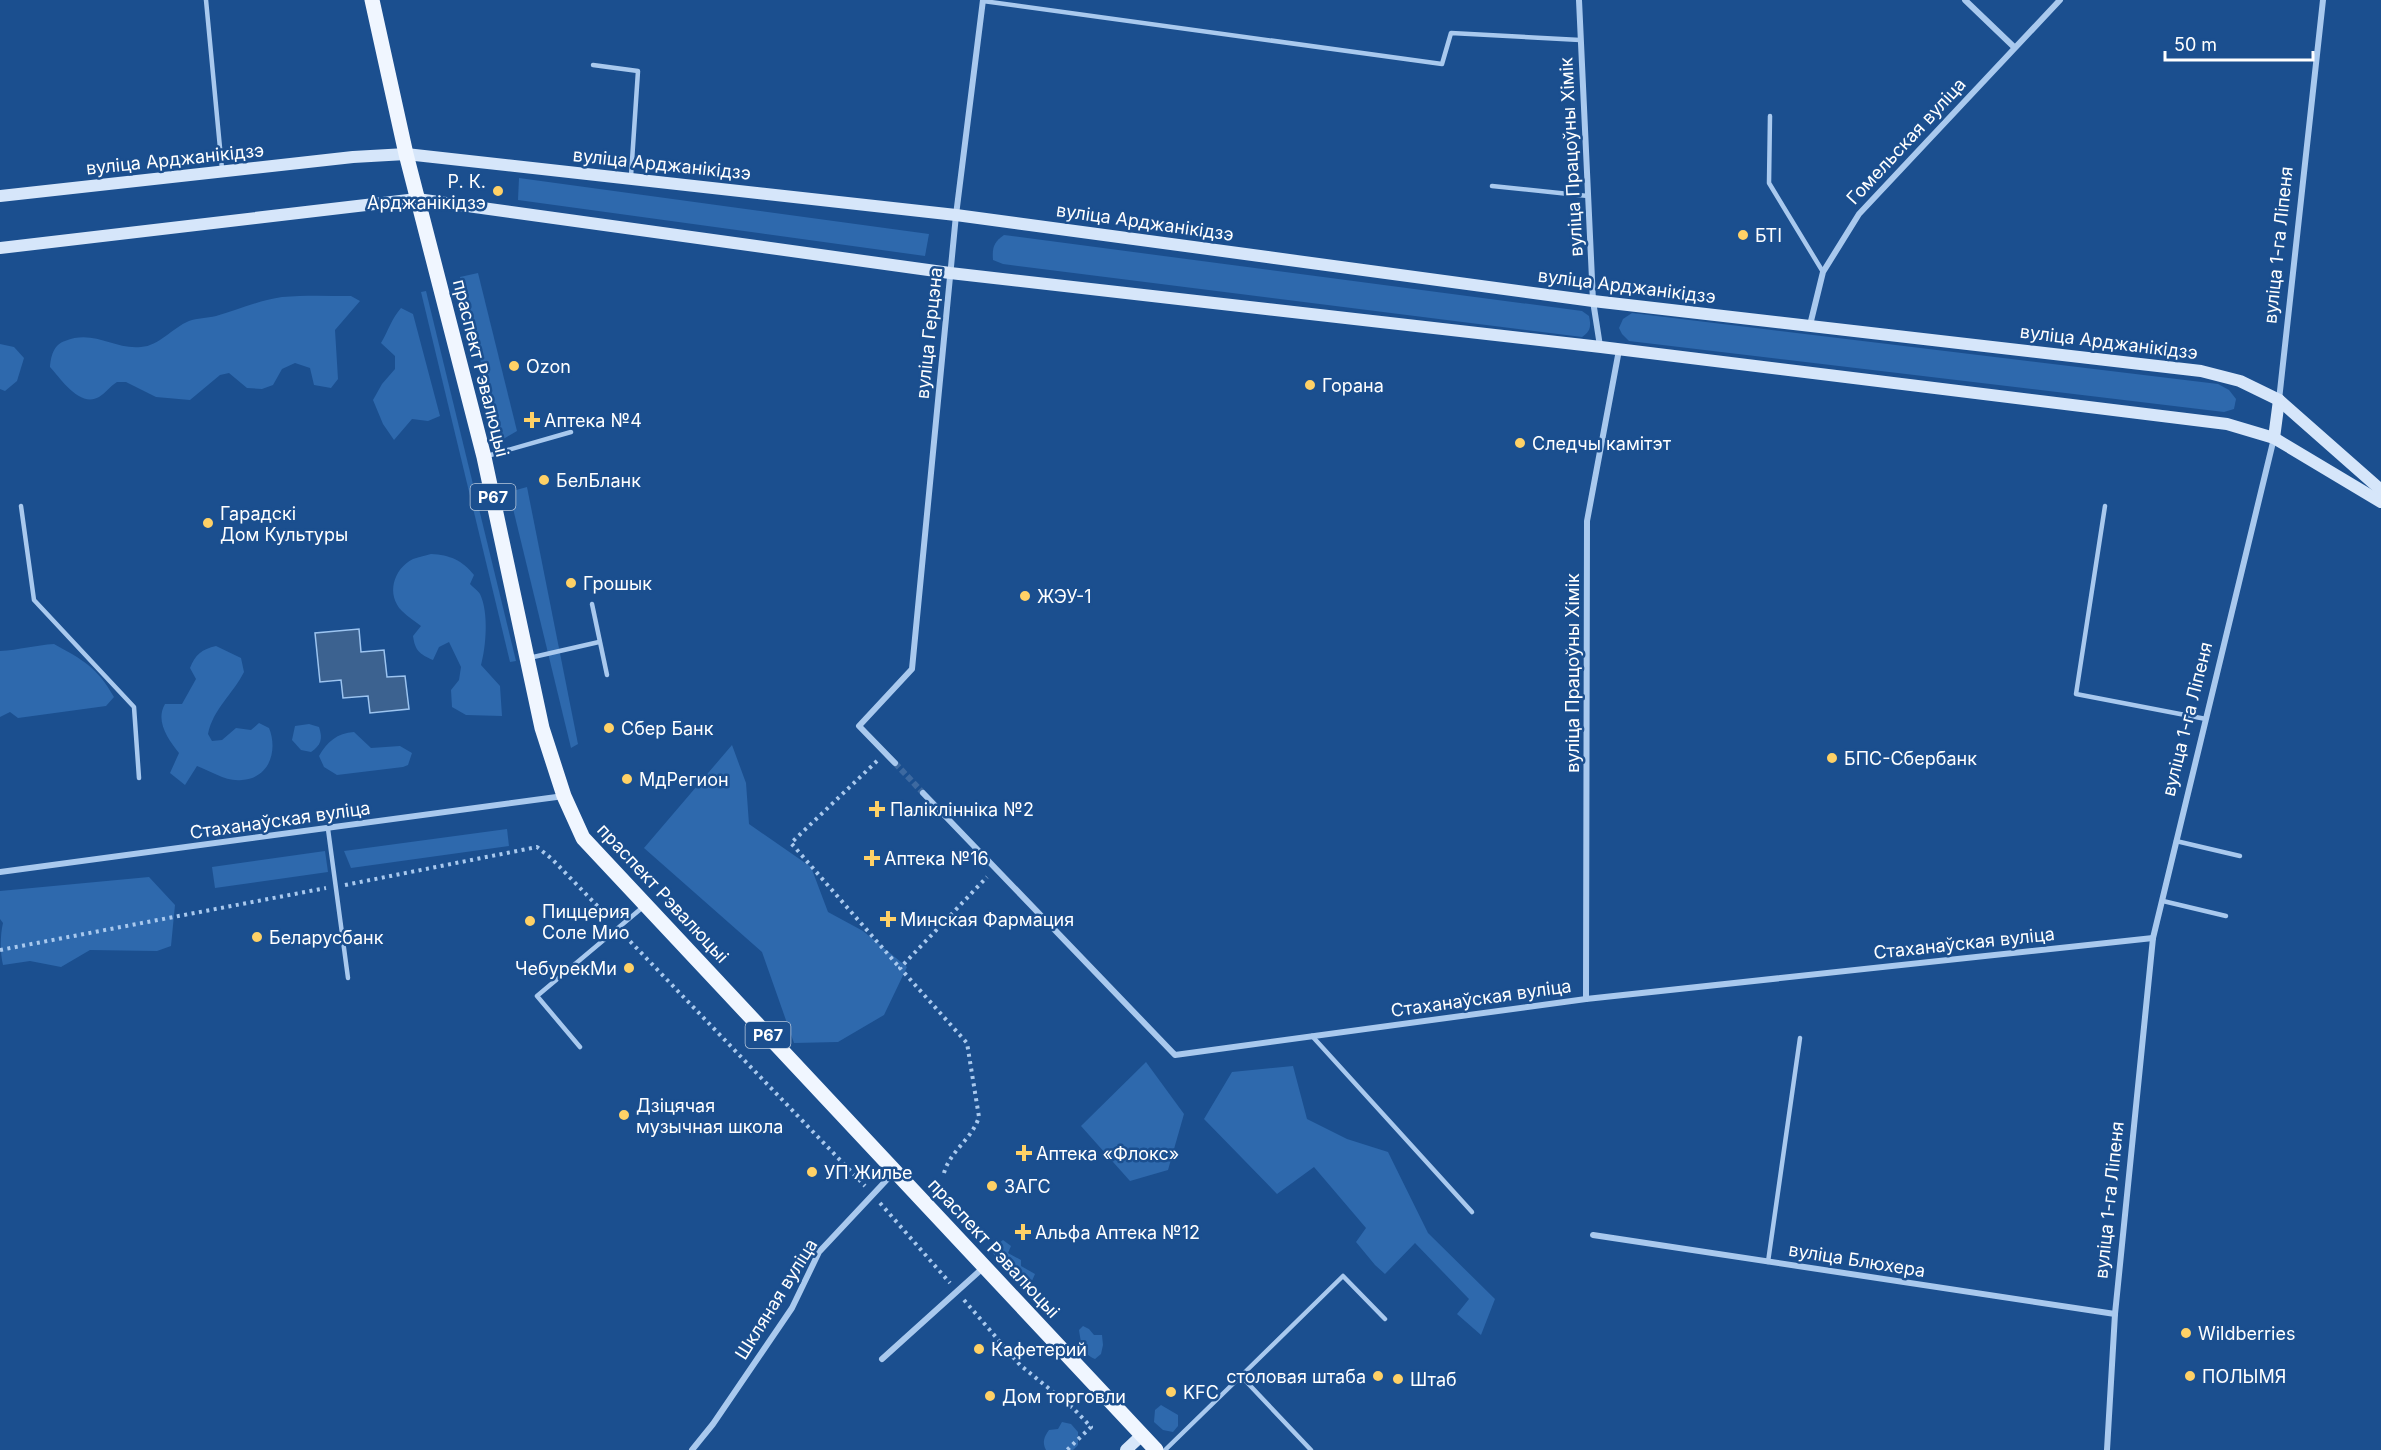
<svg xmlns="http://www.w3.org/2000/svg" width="2381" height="1450" viewBox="0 0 2381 1450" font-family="Inter,sans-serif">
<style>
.green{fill:#2e69ad}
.water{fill:#3c6290;stroke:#9cc4f0;stroke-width:1.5}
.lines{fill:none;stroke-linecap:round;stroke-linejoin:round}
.street-tunnel{stroke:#3d69a0;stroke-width:6;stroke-dasharray:6 3;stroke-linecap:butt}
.path{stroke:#a9c9ee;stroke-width:4;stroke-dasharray:3 4.5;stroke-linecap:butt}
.lane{stroke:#a9c9ee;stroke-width:4.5}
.street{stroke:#a9c9ee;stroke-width:6}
.secondary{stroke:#d6e6fa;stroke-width:12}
.primary{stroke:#f0f6ff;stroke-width:15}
.poi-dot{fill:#ffd166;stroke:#1b4f8f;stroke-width:2}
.labels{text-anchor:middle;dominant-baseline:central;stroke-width:5;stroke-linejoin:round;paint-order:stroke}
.shield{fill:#1b4f8f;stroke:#bbcadd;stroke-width:1.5}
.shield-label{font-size:16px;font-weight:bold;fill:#fff}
.street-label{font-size:18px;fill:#fff;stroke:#1b4f8f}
.poi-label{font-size:18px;fill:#fff;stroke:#1b4f8f;text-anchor:start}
</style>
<rect width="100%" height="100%" fill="#1b4f8f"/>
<g class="green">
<polygon points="519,178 929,234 925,256 518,200"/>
<path d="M1004,235L1582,311L1589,316C1591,326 1591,331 1582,337L1003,264L993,260C992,247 994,242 1004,235Z"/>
<polygon points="478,273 517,431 500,441 460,277"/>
<polygon points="426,291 516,661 510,662 421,292"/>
<path d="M351,296L360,301L335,330L338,379L331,388L314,385L310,368L295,363L282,369L273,385L262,389L247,388L229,373L220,375L190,400L156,397L126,382H117C110,386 106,393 99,397C80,408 61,379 50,367C51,357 53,345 65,341C94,329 114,350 141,347C159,346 172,328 189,321C197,318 207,318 216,316C237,310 260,300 282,297C305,295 328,296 351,296Z"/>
<path d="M401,308L413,314L440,416L428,421L412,419L394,440L383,424L373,400L382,384L395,369V356L381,343C388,331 392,318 401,308Z"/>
<polygon points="1632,313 2218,384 2229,390 2236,399 2234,409 2224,412 1629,341 1622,334 1619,328 1623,319"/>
<polygon points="0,344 14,347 24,358 17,381 5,391 0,389"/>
<polygon points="527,487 578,744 571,748 509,492"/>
<path d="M431,554C450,555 462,560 474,575L470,584C473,587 478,591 480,594C489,613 486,647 481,665L500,686L502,716L466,715L452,707L451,690L459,680L461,667L449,642L439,647L433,660C419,654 415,650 413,636L421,626C415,621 408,617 402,611C386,595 393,569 413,559C418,557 425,556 431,554Z"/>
<path d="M54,644C83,660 97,667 114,697L106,706L18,718L10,712L0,717V651C19,650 36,645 54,644Z"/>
<path d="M216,646L241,658L244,672C233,694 213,709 208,734L212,741L222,740L236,728L251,730L259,723L269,728C278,750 270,778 242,780C226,782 211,771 197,766L185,785L170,773L179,753C168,739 155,721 165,704H182L196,679L190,668C195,655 202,649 216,646Z"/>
<path d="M309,724L319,727C323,739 321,745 311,752L301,750L292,740L295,726Z"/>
<path d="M354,732L371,748L400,746L412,753L408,765L403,767L337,775L324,767L319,756C327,742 337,733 354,732Z"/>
<polygon points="732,745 746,783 749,824 811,867 828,912 863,931 907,967 884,1015 838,1042 794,1043 762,952 644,848"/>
<polygon points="507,829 509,846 351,868 344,851"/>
<polygon points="325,851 328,872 215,888 212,867"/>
<path d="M149,877L175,905L171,946L157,951L90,950L61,967L30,961L3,965C0,953 0,935 3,923L0,919V891Z"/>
<polygon points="1146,1062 1184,1114 1168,1170 1130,1181 1081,1126"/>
<polygon points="1293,1066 1307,1119 1347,1139 1388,1152 1428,1233 1495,1299 1481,1335 1457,1314 1469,1299 1415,1243 1385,1274 1375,1265 1356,1242 1366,1228 1314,1167 1277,1194 1204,1119 1232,1072"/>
<path d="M1003,1240L1011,1246L1008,1253L1021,1260V1266L1035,1274L1031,1283L1026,1285L1016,1281L1013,1274C1004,1270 995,1258 991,1249Z"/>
<path d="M1083,1326L1089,1329L1094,1335H1102L1103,1345L1101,1354L1095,1359C1082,1354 1081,1343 1079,1330Z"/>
<polygon points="1161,1405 1178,1415 1178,1426 1173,1432 1163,1430 1154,1422 1155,1410"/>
<path d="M1062,1422L1071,1424L1078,1432V1445L1073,1450H1046C1042,1442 1044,1437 1049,1430L1058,1429Z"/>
</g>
<polygon class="water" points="359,629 361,652 384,650 387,677 405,676 409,709 370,713 368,696 343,698 341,680 320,682 315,633"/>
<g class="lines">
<polyline class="street-tunnel" points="895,763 923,793"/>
<g class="path">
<polyline points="877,761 791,843 900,968"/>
<polyline points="345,885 537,847 552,859 610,919"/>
<polyline points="625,936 865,1186"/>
<polyline points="0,950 326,888"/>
<path d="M944,1173C950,1151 972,1139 979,1117L967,1043L900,968L987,877"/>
<polyline points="880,1203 950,1283"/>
<polyline points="964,1300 1020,1365 1073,1408 1091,1427 1067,1450"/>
</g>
<g class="lane">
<polyline points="206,0 222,169"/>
<polyline points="983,1 1442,64 1451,33 1580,40"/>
<polyline points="593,65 638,71 631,176"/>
<polyline points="1770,116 1769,183 1823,272"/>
<polyline points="1492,186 1588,196"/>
<polyline points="487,456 571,432"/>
<polyline points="21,506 34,600 134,707 139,778"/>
<polyline points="2105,506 2076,694 2206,719"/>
<polyline points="592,604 607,675"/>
<polyline points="529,658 599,642"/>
<polyline points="328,829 348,978"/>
<polyline points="2176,841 2240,856"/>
<polyline points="2163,901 2226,916"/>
<polyline points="1312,1036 1472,1212"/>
<polyline points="580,1047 537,996 643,907"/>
<polyline points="1768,1262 1800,1038"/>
<polyline points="1241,1376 1343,1276 1385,1319"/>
<polyline points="1165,1450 1241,1376 1311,1450"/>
</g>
<g class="street">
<polyline points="1579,0 1593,301 1600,346"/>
<polyline points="1965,0 2014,47"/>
<polyline points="1810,325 1823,272 1859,214 2060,0"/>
<polyline points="2279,400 2323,0"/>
<polyline points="895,763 859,726 912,669 956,215 983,0"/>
<polyline points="923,793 1175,1055 1586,999 2153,938"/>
<polyline points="0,872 564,796"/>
<polyline points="1586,999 1587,521 1619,350"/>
<polyline points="1593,1235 2115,1314"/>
<polyline points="882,1359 984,1267"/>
<polyline points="692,1450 713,1424 792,1308 819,1252 895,1171"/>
<polyline points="2107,1450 2115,1314 2153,938 2274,438"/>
</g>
<g class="secondary">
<polyline points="0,196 353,157 406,154 956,215 1593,301 2201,371 2240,381 2279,400 2381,490"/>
<polyline points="0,248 417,199 950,273 1601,347 2227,424 2274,438 2381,502"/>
<polyline points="2274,438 2279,400"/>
<polyline points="1126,1450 1142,1435"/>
</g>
<polyline class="primary" points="372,0 406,154 484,457 542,728 564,796 583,838 1156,1450"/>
</g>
<g class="poi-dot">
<circle cx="498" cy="191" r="6"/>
<circle cx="1743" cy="235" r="6"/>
<circle cx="514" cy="366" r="6"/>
<circle cx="1310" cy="385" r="6"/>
<path d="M529 411h6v6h6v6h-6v6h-6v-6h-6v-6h6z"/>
<circle cx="1520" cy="443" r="6"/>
<circle cx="544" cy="480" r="6"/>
<circle cx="208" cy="523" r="6"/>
<circle cx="571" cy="583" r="6"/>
<circle cx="1025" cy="596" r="6"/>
<circle cx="609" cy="728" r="6"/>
<circle cx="1832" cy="758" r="6"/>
<circle cx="627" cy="779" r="6"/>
<path d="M874 800h6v6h6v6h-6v6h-6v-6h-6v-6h6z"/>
<path d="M869 849h6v6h6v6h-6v6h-6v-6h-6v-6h6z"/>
<path d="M885 910h6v6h6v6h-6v6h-6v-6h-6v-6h6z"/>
<circle cx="530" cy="921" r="6"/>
<circle cx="257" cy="937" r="6"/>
<circle cx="629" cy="968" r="6"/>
<circle cx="624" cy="1115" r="6"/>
<path d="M1021 1144h6v6h6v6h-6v6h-6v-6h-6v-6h6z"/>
<circle cx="812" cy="1172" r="6"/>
<circle cx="992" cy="1186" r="6"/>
<path d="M1020 1223h6v6h6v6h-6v6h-6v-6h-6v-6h6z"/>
<circle cx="2186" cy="1333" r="6"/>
<circle cx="979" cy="1349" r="6"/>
<circle cx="1378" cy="1376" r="6"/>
<circle cx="2190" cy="1376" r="6"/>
<circle cx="1398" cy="1379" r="6"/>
<circle cx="1171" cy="1392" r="6"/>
<circle cx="990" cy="1396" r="6"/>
</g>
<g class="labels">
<g class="shield">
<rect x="470.5" y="484" width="45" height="26" rx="4.5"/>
<rect x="745.5" y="1022" width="45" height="26" rx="4.5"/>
</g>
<g class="shield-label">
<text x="493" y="497">Р67</text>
<text x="768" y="1035">Р67</text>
</g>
<g class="street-label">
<text transform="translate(1906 141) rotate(-47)">Гомельская вуліца</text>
<text transform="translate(1571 157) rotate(-93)">вуліца Працоўны Хімік</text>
<text transform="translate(175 159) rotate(-6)">вуліца Арджанікідзэ</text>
<text transform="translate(662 164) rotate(6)">вуліца Арджанікідзэ</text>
<text transform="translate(1145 222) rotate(8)">вуліца Арджанікідзэ</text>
<text transform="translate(2278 245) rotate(-84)">вуліца 1-га Ліпеня</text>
<text transform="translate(1627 286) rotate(7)">вуліца Арджанікідзэ</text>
<text transform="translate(929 333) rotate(-84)">вуліца Герцэна</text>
<text transform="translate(2109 342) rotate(7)">вуліца Арджанікідзэ</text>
<text transform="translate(481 368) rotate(76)">праспект Рэвалюцыі</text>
<text transform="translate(1572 673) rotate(-90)">вуліца Працоўны Хімік</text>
<text transform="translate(2187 719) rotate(-76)">вуліца 1-га Ліпеня</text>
<text transform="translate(280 820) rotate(-8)">Стаханаўская вуліца</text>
<text transform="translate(663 893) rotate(47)">праспект Рэвалюцыі</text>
<text transform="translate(1964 943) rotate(-6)">Стаханаўская вуліца</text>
<text transform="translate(1481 998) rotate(-8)">Стаханаўская вуліца</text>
<text transform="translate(2109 1200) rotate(-84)">вуліца 1-га Ліпеня</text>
<text transform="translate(994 1248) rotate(47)">праспект Рэвалюцыі</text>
<text transform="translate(1857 1260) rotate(9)">вуліца Блюхера</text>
<text transform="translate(776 1299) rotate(-58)">Шкляная вуліца</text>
</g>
<g class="poi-label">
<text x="486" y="181" text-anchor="end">Р. К.<tspan x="486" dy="21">Арджанікідзэ</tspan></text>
<text x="1755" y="235">БТІ</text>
<text x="526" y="366">Ozon</text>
<text x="1322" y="385">Горана</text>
<text x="544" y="420">Аптека №4</text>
<text x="1532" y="443">Следчы камітэт</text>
<text x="556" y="480">БелБланк</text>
<text x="220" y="513">Гарадскі<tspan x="220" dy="21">Дом Культуры</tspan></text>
<text x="583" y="583">Грошык</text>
<text x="1037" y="596">ЖЭУ-1</text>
<text x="621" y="728">Сбер Банк</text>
<text x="1844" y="758">БПС-Сбербанк</text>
<text x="639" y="779">МдРегион</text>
<text x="890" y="809">Паліклінніка №2</text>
<text x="884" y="858">Аптека №16</text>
<text x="542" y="911">Пиццерия<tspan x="542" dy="21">Соле Мио</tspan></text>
<text x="900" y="919">Минская Фармация</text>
<text x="269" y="937">Беларусбанк</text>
<text x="617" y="968" text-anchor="end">ЧебурекМи</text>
<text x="636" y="1105">Дзіцячая<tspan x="636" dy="21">музычная школа</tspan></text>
<text x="1036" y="1153">Аптека «Флокс»</text>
<text x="824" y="1172">УП Жилье</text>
<text x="1004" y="1186">ЗАГС</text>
<text x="1035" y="1232">Альфа Аптека №12</text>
<text x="2198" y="1333">Wildberries</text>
<text x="991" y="1349">Кафетерий</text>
<text x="1366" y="1376" text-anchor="end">столовая штаба</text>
<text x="2202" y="1376">ПОЛЫМЯ</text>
<text x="1410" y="1379">Штаб</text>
<text x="1183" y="1392">KFC</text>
<text x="1002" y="1396">Дом торговли</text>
</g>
</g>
<path d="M2165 51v9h148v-9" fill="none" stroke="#ffffff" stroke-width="3"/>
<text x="2174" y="51" font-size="18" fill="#ffffff" stroke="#1b4f8f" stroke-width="4.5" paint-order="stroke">50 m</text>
</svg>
